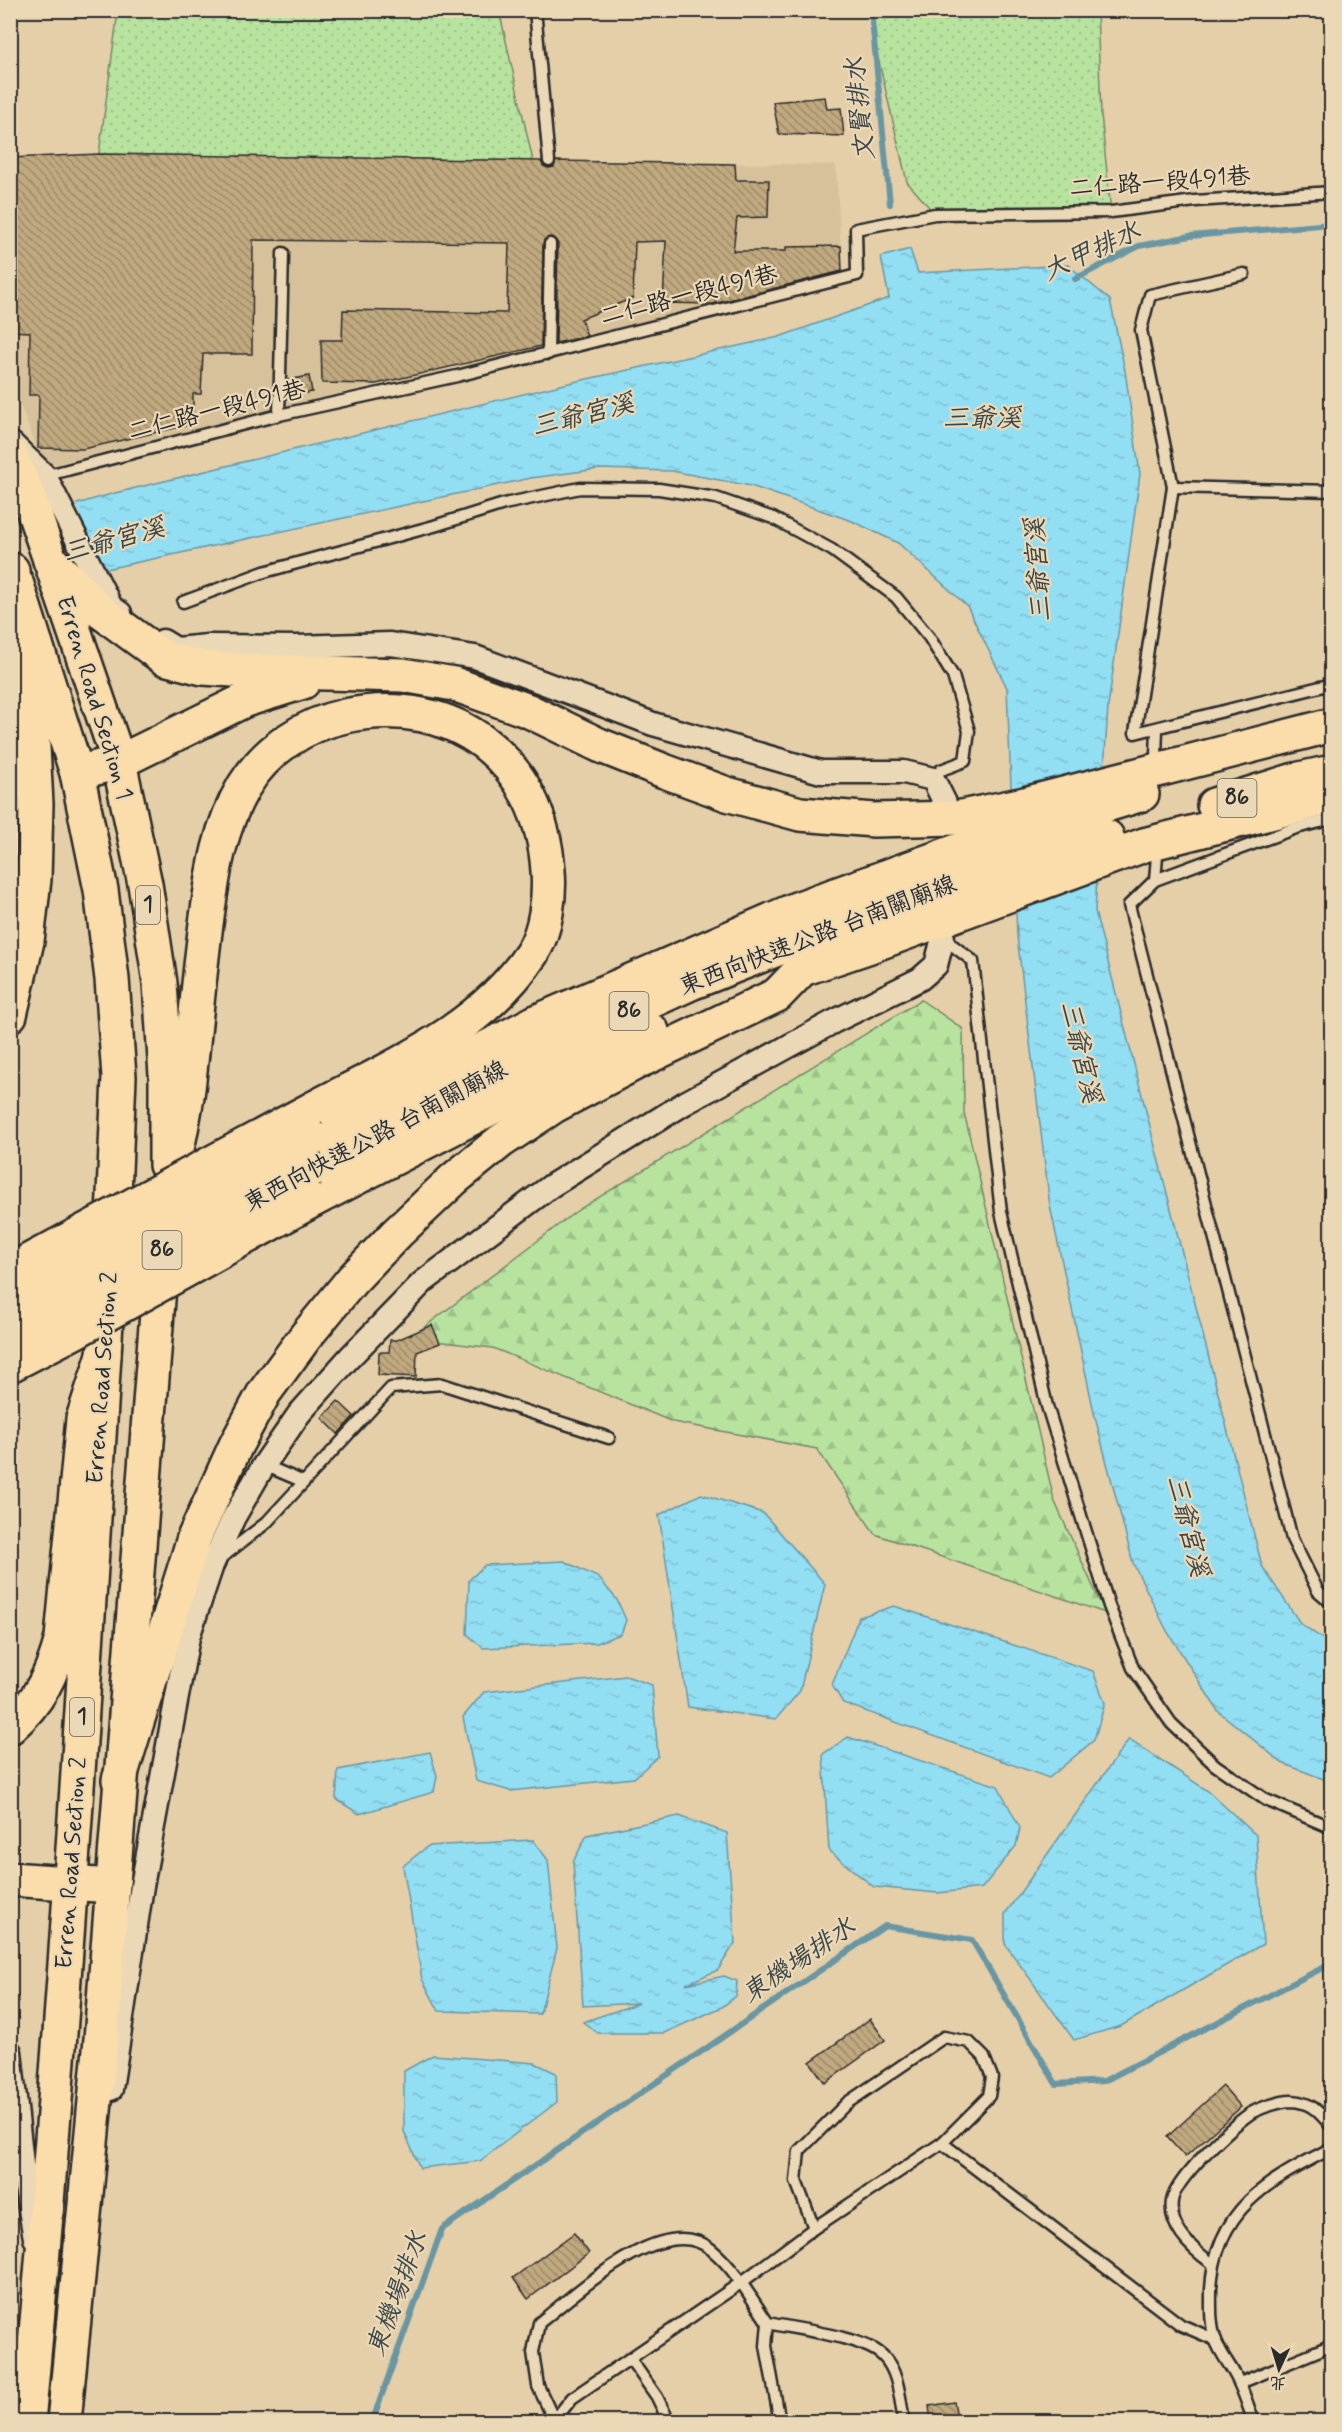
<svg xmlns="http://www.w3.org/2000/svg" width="1342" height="2432" viewBox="0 0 1342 2432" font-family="Mynerve,'LXGW WenKai TC',sans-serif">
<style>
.built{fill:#d6c19a}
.grass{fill:url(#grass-dots);stroke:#728765;stroke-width:1.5}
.forest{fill:url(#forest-firs);stroke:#728765;stroke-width:1.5}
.water{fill:url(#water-ripples);stroke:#6996a3;stroke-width:1.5}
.pier{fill:#e4cfa9}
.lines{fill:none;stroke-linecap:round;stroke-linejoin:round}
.stream{stroke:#6996a3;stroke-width:6}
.building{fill:url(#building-back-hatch);stroke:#2b2b2b;stroke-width:1.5}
.lane-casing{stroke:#2b2b2b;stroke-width:15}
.street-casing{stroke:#2b2b2b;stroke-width:27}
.primary-casing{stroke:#2b2b2b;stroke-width:38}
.highway-casing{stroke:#2b2b2b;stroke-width:38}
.lane{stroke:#ebd8b6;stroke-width:10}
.street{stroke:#ebd8b6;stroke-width:22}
.primary{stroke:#faddab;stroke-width:33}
.highway{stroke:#faddab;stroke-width:33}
.highway-bridge-casing{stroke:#2b2b2b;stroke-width:38;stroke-linecap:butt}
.highway-bridge{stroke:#faddab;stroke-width:33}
.labels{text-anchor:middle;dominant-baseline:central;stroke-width:4.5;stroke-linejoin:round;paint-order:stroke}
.shield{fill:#ebd8b6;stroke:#655f55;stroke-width:1.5}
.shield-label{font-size:22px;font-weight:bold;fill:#2b2b2b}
.street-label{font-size:24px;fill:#2b2b2b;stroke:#ebd8b6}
.water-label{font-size:26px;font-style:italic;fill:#3a4649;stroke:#ebd8b6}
</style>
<defs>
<pattern id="grass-dots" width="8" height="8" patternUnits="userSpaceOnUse" patternTransform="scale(1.5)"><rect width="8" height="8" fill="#b8e39f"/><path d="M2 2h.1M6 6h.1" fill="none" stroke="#9ec389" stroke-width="1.8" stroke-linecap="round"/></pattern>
<pattern id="forest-firs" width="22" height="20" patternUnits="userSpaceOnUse" patternTransform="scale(1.5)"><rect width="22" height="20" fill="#b8e39f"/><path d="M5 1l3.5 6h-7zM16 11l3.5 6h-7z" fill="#9ec389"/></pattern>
<pattern id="water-ripples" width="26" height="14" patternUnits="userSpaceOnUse" patternTransform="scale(1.5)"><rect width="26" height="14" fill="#92def3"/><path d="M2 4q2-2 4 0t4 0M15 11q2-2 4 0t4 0" fill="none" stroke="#7ebfd0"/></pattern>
<pattern id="building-back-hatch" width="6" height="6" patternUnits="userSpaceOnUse" patternTransform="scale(1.5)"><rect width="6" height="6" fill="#c1a97f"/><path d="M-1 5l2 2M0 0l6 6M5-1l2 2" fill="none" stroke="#9d8a68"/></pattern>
</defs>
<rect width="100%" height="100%" fill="#e4cfa9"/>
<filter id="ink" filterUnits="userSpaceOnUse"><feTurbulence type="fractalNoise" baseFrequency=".0167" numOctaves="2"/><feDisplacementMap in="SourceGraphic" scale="12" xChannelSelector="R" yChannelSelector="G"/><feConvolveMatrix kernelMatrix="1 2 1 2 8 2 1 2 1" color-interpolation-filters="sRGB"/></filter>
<g filter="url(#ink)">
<polygon class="built" points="99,154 836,165 842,271 722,304 376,384 44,467 11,382 10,159"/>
<g class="grass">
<polygon points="499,10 533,161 99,154 118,11"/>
<polygon points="872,11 1097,11 1101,114 1111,212 935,214 907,182 873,36"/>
</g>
<polygon class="forest" points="921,1000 963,1029 964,1112 1054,1500 1105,1613 875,1534 817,1449 673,1422 493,1348 410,1338 578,1210"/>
<g class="water">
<polygon points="910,249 918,273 1068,265 1110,300 1125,371 1140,474 1108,707 1095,911 1262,1566 1300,1623 1331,1645 1331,1782 1282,1763 1218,1711 1167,1631 1133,1563 1095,1417 1050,1206 1017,936 1007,688 967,606 898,543 852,521 751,486 672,471 599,469 531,478 106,569 11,612 11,523 115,493 569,383 779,337 889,298 881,257"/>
<polygon points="701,1494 763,1513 825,1584 800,1691 776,1719 688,1707 659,1515"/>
<polygon points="564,1561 599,1578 617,1600 626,1620 621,1634 597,1643 483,1648 467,1634 469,1580 485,1565"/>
<polygon points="894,1606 1093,1671 1105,1703 1094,1740 1049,1778 843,1703 832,1685 859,1617"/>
<polygon points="626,1676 652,1685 658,1756 634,1778 510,1791 476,1781 463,1717 484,1692"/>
<polygon points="848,1737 998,1786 1020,1828 1016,1846 982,1888 938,1893 874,1887 829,1851 823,1754"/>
<polygon points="1129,1739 1208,1791 1256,1835 1263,1944 1121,2026 1074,2040 1005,1944 1005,1914"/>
<polygon points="430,1752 437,1776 434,1792 359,1814 336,1799 338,1770"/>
<polygon points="679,1816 727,1833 735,1943 718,1970 686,1984 724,1976 737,1981 736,1996 722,2007 664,2033 598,2033 583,2022 639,2003 583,2006 573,1862 587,1835"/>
<polygon points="533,1840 548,1860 557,1948 540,2014 439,2011 422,1979 403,1866 428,1846"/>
<polygon points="433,2055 535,2063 556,2073 557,2102 480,2161 420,2168 404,2131 404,2071"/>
</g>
<polygon class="pier" points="75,501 102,573 10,615 10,520"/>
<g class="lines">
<g class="stream">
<polyline points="871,10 890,204"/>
<polyline points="1075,279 1139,246 1190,236 1332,224"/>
<polyline points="372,2422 442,2229 885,1926 972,1940 1056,2084 1104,2081 1332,1963"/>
</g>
</g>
<g class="building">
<polygon points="825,97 827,109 841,108 844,136 779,134 773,102"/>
<polygon points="99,154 541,161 543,166 549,168 554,167 556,161 735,164 736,180 769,180 768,217 737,218 733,251 786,251 786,247 841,246 842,271 713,304 663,303 666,241 635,242 633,298 581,319 587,336 556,343 558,244 554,238 550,237 544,240 543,244 541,346 376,384 322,383 321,340 342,340 343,310 507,313 509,243 253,240 252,354 203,354 201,394 193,394 193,424 83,449 38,448 39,395 29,395 30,332 10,331 10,158"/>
<polygon points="309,376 312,392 291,396 288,380"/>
<polygon points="432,1325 440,1343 417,1352 416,1377 378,1375 379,1352 389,1352 390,1340 397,1340"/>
<polygon points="338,1401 354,1416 338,1434 322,1418"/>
<polygon points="870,2019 885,2040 825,2083 810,2062"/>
<polygon points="1223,2086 1241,2107 1185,2157 1167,2137"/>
<polygon points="574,2233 589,2253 528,2299 513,2278"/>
<polygon points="954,2402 958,2421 931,2421 929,2406"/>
</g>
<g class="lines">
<defs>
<g id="lane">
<polyline points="535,10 549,161"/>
<polyline points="1244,274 1150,295 1141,330 1173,487 1135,733 1332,684"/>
<polyline points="548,354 550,244"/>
<polyline points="279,415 283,253"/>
<polyline points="44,476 279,415 457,376 857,275 856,229 935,214 1111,212 1195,201 1332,192"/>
<polyline points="1173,487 1332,491"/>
<polyline points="183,602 264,572 434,526 504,504 580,488 659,489 716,498 773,518 832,550 896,597 929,637 953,676 969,731 965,761 941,770 933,779"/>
<polyline points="1156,756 1157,729"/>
<polyline points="1332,819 1296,828 1155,880 1129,905 1292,1539 1318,1591 1332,1603"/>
<polyline points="1155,880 1157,856"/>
<polyline points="943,938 973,961 1001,1212 1047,1406 1109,1606 1133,1668 1171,1723 1215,1765 1266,1800 1332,1828"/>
<polyline points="264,1465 304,1482"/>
<polyline points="221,1558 266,1523 391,1388 442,1384 609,1438"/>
<polyline points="814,2228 942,2143 1181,2325 1216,2340"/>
<path d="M1213,2264C1193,2250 1168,2228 1172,2201C1175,2179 1232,2126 1251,2113C1260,2108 1281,2101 1291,2101C1312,2102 1319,2112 1332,2127"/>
<polyline points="768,2323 766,2346 780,2422"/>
<polyline points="631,2360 657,2397 669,2422"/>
<polyline points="1240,2383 1332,2345"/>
<path d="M554,2420L538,2386L533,2352L539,2323C576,2294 665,2209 712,2250C736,2270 751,2298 768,2323C795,2329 865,2337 883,2356C899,2372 900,2400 904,2422"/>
<polyline points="553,2422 572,2398 742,2282 814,2228 796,2181 799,2151 847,2103 944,2037 969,2042 984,2057 992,2077 989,2096 942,2143"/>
<path d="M1254,2422C1249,2409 1245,2395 1239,2383C1233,2368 1220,2354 1215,2339C1210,2322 1211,2306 1211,2289C1215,2209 1268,2181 1332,2148"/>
</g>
<g id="street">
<polyline points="12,444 45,476 111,607 120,613"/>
<polyline points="163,641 176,649 208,646 296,647 390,644 475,657 653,724 821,772 904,772 933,779 945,803"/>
<polyline points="10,2052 22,2164 35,2238"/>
<polyline points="111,2089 142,1886 188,1637 212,1565 234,1517 264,1465 299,1414 349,1358 423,1282 551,1186 685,1103 833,1022 920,979 936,965 943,938"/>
</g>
<g id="primary">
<polyline points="10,454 29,498 119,762 145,884 160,983 166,1075 166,1165"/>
<polyline points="16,582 77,773 101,890 112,979 119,1077 112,1241"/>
<path d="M28,2422C63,2045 85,1667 108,1289"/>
<polyline points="64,2422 101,2039 161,1261"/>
</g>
<g id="highway">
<polyline points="50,560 100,611 164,658 203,668 249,671 403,675 454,684 529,711 599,745 664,771 727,794 800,814 874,820 957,818 1025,804 1332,725"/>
<polyline points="77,773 119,762 245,700 303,682"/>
<polyline points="1214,805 1295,780 1332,772"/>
<polyline points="10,1015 27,941 34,879 36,804 32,728 15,643 12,570"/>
<polyline points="313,1138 534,1023 799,908 957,851 1142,794"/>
<polyline points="313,1169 522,1060 691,983 803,939 957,882 1107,837"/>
<path d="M166,1199C174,1160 185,1120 189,1080C195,1028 199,976 206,924C213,875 218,830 244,786C266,750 303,725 345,716C454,693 541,760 548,871C550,896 546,931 532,953C481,1030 392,1067 314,1108"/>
<polyline points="313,1200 522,1092 652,1031"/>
<path d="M10,1727C39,1702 53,1673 62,1638L83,1419L104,1355"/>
<polyline points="119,1780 194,1538 236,1445 264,1393 306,1336 352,1280 397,1233 454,1179 501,1141 554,1106 643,1059 777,995 802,969 870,946 1144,845 1332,797"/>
<polyline points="10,1879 112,1886"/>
</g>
</defs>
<use href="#lane" class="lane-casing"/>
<use href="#street" class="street-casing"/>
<use href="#primary" class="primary-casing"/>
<use href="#highway" class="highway-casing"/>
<use href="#lane" class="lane"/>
<use href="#street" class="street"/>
<use href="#primary" class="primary"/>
<use href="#highway" class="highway"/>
<defs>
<g id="highway-bridge">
<polyline points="10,1271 314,1108"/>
<polyline points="10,1299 313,1138"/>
<polyline points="10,1331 313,1169"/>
<polyline points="10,1365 74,1332 313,1200"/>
</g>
</defs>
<use href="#highway-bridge" class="highway-bridge-casing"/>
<use href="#highway-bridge" class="highway-bridge"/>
</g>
</g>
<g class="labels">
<g class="shield">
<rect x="1217.5" y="779" width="39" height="38" rx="4.5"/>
<rect x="136" y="886" width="24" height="38" rx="4.5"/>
<rect x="609.5" y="992" width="39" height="38" rx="4.5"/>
<rect x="142.5" y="1231" width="39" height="38" rx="4.5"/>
<rect x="70" y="1698" width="24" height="38" rx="4.5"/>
</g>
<g class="shield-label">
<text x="1237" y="798">86</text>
<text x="148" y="905">1</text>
<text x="629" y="1011">86</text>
<text x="162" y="1250">86</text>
<text x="82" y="1717">1</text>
</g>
<g class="street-label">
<text transform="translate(1160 183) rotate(-4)">二仁路一段491巷</text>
<text transform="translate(689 296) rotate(-14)">二仁路一段491巷</text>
<text transform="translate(217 411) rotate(-14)">二仁路一段491巷</text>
<text transform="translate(94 698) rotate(73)">Erren Road Section 1</text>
<text transform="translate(818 936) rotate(-21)">東西向快速公路 台南關廟線</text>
<text transform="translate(376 1137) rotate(-28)">東西向快速公路 台南關廟線</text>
<text transform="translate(103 1378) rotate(-86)">Erren Road Section 2</text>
<text transform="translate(72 1863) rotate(-86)">Erren Road Section 2</text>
</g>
<g class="water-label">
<text transform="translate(861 109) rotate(-96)">文賢排水</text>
<text transform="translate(1092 252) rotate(-25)">大甲排水</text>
<text transform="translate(583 416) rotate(-14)">三爺宮溪</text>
<text x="982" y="419">三爺溪</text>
<text transform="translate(114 541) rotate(-15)">三爺宮溪</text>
<text transform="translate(1039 570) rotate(-94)">三爺宮溪</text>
<text transform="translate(1080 1052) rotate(77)">三爺宮溪</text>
<text transform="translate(1187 1526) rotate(76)">三爺宮溪</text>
<text transform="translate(799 1961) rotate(-34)">東機場排水</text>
<text transform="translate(398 2294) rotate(-70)">東機場排水</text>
</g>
</g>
<rect width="1342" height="2432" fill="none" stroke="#ebd8b6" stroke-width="36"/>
<rect x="18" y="18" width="1306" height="2396" fill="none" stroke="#2b2b2b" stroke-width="2" filter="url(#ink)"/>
<g transform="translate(1279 2369) rotate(184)" stroke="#ebd8b6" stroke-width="4.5" paint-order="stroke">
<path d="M0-4.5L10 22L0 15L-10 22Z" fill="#2b2b2b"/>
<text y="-9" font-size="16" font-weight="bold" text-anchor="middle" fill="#2b2b2b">北</text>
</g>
</svg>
